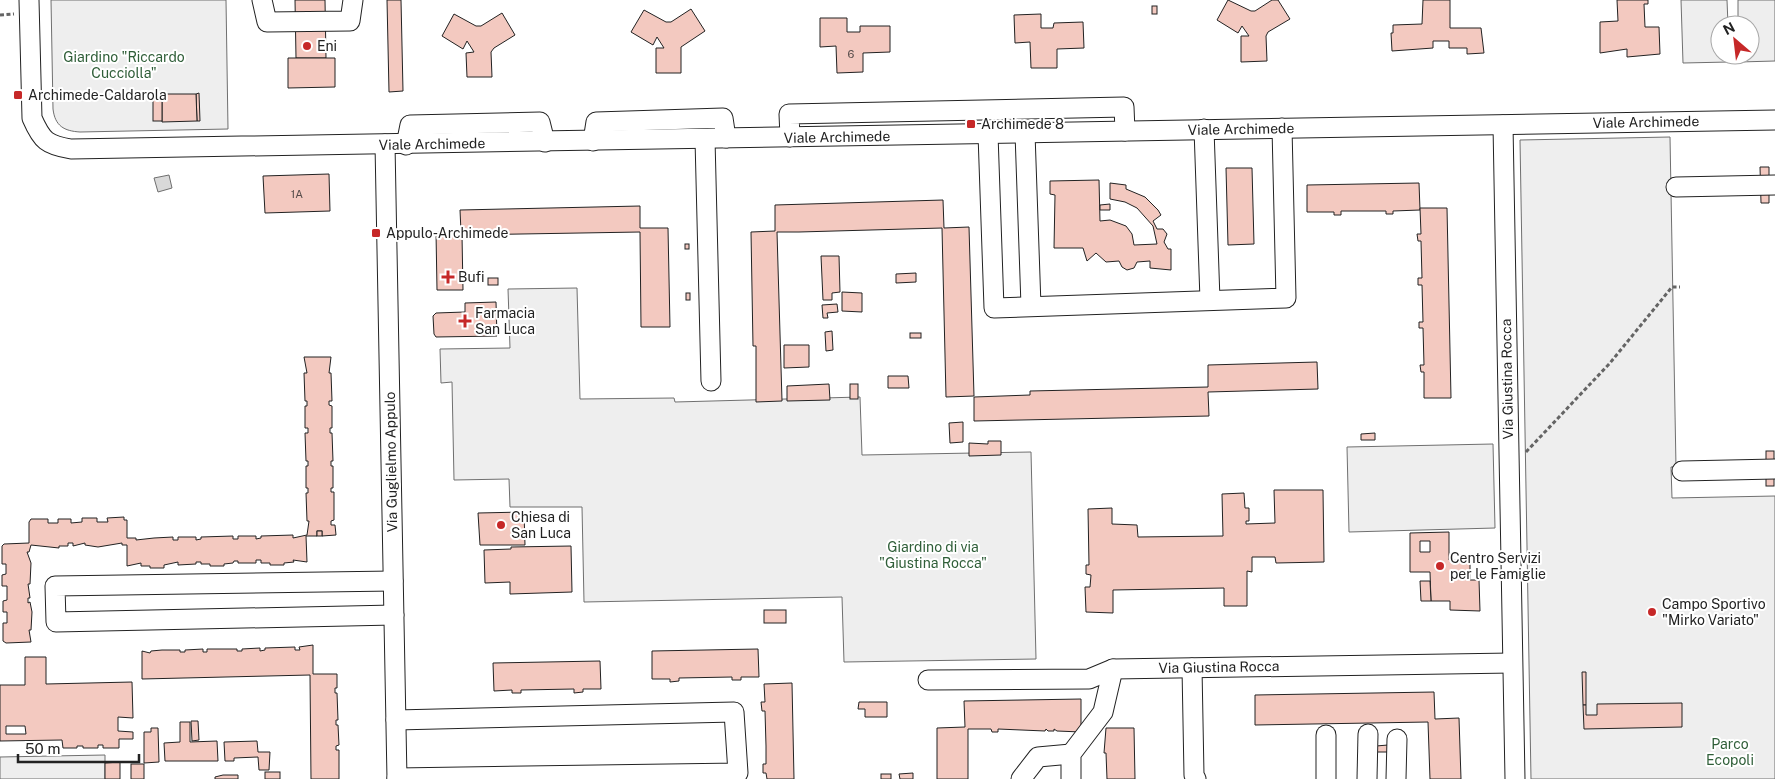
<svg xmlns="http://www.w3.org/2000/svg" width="1775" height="779" viewBox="0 0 1775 779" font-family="'Public Sans',sans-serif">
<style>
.green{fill:#eee;stroke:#6f6f6f}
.water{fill:#d9d9d9;stroke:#6f6f6f}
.building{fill:#f3c9c0;stroke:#222;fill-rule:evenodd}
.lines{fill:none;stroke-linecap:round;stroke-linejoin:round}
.minor-casing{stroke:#222;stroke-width:21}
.path{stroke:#646464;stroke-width:3;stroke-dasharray:4 2.5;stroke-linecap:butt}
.minor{stroke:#fff;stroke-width:19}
.poi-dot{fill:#c62828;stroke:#fff;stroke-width:2}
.labels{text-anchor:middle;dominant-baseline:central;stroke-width:4;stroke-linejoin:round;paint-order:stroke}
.number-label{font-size:11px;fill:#564c4a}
.poi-label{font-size:14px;fill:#222;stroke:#fff;text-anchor:start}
.park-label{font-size:14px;fill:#2f5e38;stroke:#fff}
.street-label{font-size:14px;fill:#222;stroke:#fff}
</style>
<rect width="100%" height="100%" fill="#fff"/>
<g class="green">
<path d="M51,0H226L228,129L80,132C64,131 55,126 53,109Z"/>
<polygon points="1681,0 1727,0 1728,25 1720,25 1720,55 1729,55 1729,62 1683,63"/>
<polygon points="1738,0 1775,0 1775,61 1739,62 1739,55 1750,55 1750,25 1738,25"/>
<polygon points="1670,137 1676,467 1671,467 1672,498 1775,496 1775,779 1531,779 1520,140"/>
<polygon points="577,288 580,399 674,398 675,402 860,397 862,455 1031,452 1036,659 844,662 842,597 584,602 582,507 510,507 509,479 454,480 452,382 441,383 440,349 510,348 508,289"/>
<polygon points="1493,444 1495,528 1349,532 1347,447"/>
<polygon points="105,755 105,779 0,779 0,757"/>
</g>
<polygon class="water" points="169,175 172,188 158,192 154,178"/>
<g class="building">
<polygon points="295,0 325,0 326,58 296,58"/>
<polygon points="387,0 401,0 403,91 389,92"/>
<polygon points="1228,0 1251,11 1255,11 1272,0 1278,0 1290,19 1268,32 1266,36 1267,61 1241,62 1241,36 1249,36 1242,26 1238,33 1217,20"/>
<polygon points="1423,0 1450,0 1450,28 1481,28 1484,53 1467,54 1467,48 1449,48 1449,41 1433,41 1433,48 1392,51 1391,33 1393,33 1393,25 1422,24"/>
<polygon points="1617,0 1648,0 1648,4 1644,4 1645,27 1659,27 1660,54 1627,57 1627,49 1600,53 1600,22 1618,21"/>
<rect x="1152" y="6" width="5" height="8"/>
<polygon points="691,9 705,31 681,47 681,73 656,73 656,48 664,48 657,37 653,45 631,32 644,10 666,22 671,22"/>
<polygon points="502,13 515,35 494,48 491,52 492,77 467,77 466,53 474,52 467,41 463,49 442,36 454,14 476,26 481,26"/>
<polygon points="1041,14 1041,28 1053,28 1054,23 1083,22 1084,48 1057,49 1057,68 1031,68 1030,42 1015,43 1014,15"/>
<polygon points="820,18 847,18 847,32 860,32 860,26 890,26 890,52 863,53 863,72 837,73 836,46 820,47"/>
<polygon points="288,58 335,58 335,87 288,88"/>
<polygon points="199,93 200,121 197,121 196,94"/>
<polygon points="162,94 196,94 197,121 162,122"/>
<rect x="153" y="95" width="9" height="26"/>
<polygon points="1760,167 1769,167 1769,203 1761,203"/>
<polygon points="1226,168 1252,168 1254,244 1228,245"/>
<polygon points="329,174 330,211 265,213 263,176"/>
<polygon points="1099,180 1100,221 1110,220 1126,226 1132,234 1134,245 1157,244 1153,226 1137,208 1125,202 1110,199 1110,183 1126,185 1126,189 1145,197 1158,210 1161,215 1153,221 1157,229 1163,229 1167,234 1164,242 1168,249 1171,249 1171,270 1150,268 1150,261 1137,262 1134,268 1127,270 1122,267 1119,261 1106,262 1096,253 1087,261 1083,248 1054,248 1055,195 1050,194 1050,181"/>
<polygon points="1419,183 1420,210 1393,211 1393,214 1386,214 1386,211 1341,211 1341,215 1334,215 1334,212 1307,212 1307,185"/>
<polygon points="943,200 944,228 969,227 974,396 946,397 942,228 799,232 777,232 782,401 756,402 756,346 753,346 751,232 775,231 775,205"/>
<polygon points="1110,204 1110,210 1100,210 1100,205"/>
<polygon points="640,206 640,228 668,228 670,327 641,327 640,232 462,235 463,290 437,290 436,232 461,232 460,210"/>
<polygon points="1420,208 1447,208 1451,398 1424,398 1424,372 1421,372 1420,365 1424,365 1423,328 1419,328 1419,322 1423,322 1422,285 1418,285 1418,278 1422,278 1421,241 1418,241 1417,234 1421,234"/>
<rect x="685" y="244" width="4" height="5"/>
<polygon points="821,256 839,256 840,292 832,293 832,300 823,300"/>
<polygon points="916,273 916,282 896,283 896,274"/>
<rect x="488" y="278" width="10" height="7"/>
<polygon points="842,292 862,293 862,312 842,311"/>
<rect x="686" y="293" width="4" height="7"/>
<polygon points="496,302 497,336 436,337 434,334 433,316 436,313 465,312 465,303"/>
<polygon points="837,304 838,312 827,313 828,318 823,318 822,305"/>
<polygon points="832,331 833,350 826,351 825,332"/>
<rect x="910" y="333" width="11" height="5"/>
<polygon points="784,345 809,345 809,367 784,368"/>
<polygon points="304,357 331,357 329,373 331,373 332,401 329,401 329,405 332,406 332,428 330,428 330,433 332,433 333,461 331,461 331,466 333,466 333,488 331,488 331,492 334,492 334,520 331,521 331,525 335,525 336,535 322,536 322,531 317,531 317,536 306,536 307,562 293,560 294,562 284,563 284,565 270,565 270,563 261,563 261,560 256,560 256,563 238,563 238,561 234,561 233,563 224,564 224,566 210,566 210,564 201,564 201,562 196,562 196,564 178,565 178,562 164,565 164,568 150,568 150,566 141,566 141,563 127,566 127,545 122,545 122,543 98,547 85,545 85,543 73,546 73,543 68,543 68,546 59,546 59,548 31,545 29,552 27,552 31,563 30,584 28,584 30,598 28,598 28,603 30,602 32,612 31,630 29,630 31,642 6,643 3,641 3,623 7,623 7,612 3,612 3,601 7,600 7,586 2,586 2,575 6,574 6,564 2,564 2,546 4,544 29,543 29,522 31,519 48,519 48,523 58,523 58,519 71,519 71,523 82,522 82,518 97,518 97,522 108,522 107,518 124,517 124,520 127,520 127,538 136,538 136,540 154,538 173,537 173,540 178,540 178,537 196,537 196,540 201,539 201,537 233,536 233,539 238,539 238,536 256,536 256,539 261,538 261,536 293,535 293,538 307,535 309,521 307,521 306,493 308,493 308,488 306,488 306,466 308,466 308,461 306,461 305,433 308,433 308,428 305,428 305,406 307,406 307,401 305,401 304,373 307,373"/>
<polygon points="1317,362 1318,389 1208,392 1209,416 974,421 974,397 1030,395 1030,391 1208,387 1208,365"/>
<polygon points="888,376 908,376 909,388 888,388"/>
<polygon points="829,384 830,400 787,401 787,386"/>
<rect x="850" y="384" width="8" height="15"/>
<polygon points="963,422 963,442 950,443 949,423"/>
<polygon points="1375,433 1375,440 1361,440 1361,434"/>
<polygon points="988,441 1001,441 1001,455 969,456 969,443 988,444"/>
<rect x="1766" y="451" width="8" height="35"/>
<polygon points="1274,490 1323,490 1324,562 1276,563 1275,557 1252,557 1252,572 1247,571 1247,606 1224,606 1224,588 1113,590 1113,613 1086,612 1085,587 1090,587 1091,575 1086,574 1086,565 1089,565 1088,509 1112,508 1112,524 1137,525 1138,537 1223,536 1222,494 1244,493 1245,508 1249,508 1249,521 1246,521 1246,524 1275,523"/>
<polygon points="524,512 525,545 480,545 478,513"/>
<rect x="317" y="531" width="5" height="5"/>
<path d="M1449,532V560L1470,561V580H1479L1480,611L1450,610V601H1431L1430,572H1410V533ZM1420,541H1430V552H1420Z"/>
<polygon points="571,546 572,592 510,594 510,582 485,583 484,550 511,549 511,547"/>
<polygon points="1420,581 1430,581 1431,601 1421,601"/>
<rect x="764" y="610" width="22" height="13"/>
<polygon points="313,645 313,674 337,674 337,688 335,688 335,693 337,693 338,720 336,720 336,725 338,725 339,745 336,746 336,750 339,750 339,779 311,779 310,675 142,679 142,651 150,653 151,651 162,650 180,650 180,652 185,652 185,650 203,649 203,652 207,652 207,649 237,649 237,651 242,651 242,649 260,648 260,651 265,650 265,648 295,647 295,650 300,650 299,647"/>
<polygon points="758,649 759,677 741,677 741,680 732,680 732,677 679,678 679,681 670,682 670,679 652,679 652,651"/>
<path d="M25,657H46V684L132,682L133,718L118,717V731L133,732V739H119V748H103V745H98V748H83V746H77V748H63L62,740L0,741V685H25ZM6,726H25L26,734H6Z"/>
<polygon points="600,661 601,689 583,689 583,692 574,693 574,689 521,690 521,693 512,693 512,690 494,691 493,663"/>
<polygon points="1582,672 1586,672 1586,705 1583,705"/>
<polygon points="792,683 794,779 767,779 766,773 763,773 763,764 766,764 766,746 765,711 762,711 761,702 765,702 764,684"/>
<polygon points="1434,692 1435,719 1459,718 1461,779 1430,779 1428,722 1255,725 1255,695"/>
<polygon points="1081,699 1081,732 1057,731 1054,729 1054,731 1048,731 1046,729 1045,731 998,729 998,732 992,732 991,729 968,729 968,779 937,779 937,728 965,727 964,701"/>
<polygon points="859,702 887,702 887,717 865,717 865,709 858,709"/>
<polygon points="1682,703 1682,727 1584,729 1583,705 1586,705 1586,715 1597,715 1597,704"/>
<polygon points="191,721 198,721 199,740 192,741"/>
<polygon points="180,722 190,722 190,742 217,741 218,761 165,761 164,743 180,742"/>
<polygon points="151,728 158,728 159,762 144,763 144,732 151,732"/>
<polygon points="1106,728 1134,728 1135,779 1107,779 1106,753 1104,753"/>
<polygon points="257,741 258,752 270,752 269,770 259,770 258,757 234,758 234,761 225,761 224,742"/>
<polygon points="1388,745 1388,752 1376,752 1376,746"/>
<polygon points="120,762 120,779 105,779 105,763"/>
<rect x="131" y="764" width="13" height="15"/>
<rect x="265" y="772" width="15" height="7"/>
<polygon points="913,773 913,779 900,779 899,774"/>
<rect x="881" y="774" width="10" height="5"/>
<polygon points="223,775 238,775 238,779 215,779 215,777"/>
</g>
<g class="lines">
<defs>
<g id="minor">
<path d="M29,0L32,118C42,141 47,145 71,149L1775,120"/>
<polyline points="262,0 267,22 350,21 353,0"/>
<polyline points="1503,125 1515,779"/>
<polyline points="1204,129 1210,300"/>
<polyline points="1025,133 1031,306"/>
<polyline points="988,134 994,308 1286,298 1282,128"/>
<polyline points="790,137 789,114 1124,107 1125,131"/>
<polyline points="705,139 711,381"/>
<polyline points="593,141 596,122 723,118 726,138"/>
<polyline points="385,144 397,779"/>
<polyline points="406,145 410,125 540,122 545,142"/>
<polyline points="1676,187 1775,185"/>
<polyline points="1682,471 1775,469"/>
<polyline points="393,581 55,586 56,622 394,615"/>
<polyline points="1192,668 1194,775 1196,779"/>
<polyline points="928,680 1089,679 1113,669 1512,663"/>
<polyline points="396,720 734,712 738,773 397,778"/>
<polyline points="1021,779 1038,757 1071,754"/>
<polyline points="1071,779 1071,754 1103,712 1113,669"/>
<polyline points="1326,779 1326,735"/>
<polyline points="1367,779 1368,734"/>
<polyline points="1396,779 1397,739"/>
</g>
</defs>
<use href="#minor" class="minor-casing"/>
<g class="path">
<polyline points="0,15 14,14"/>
<polyline points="1526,452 1610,363 1672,287 1680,287"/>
</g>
<use href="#minor" class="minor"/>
</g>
<g class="poi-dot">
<circle cx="307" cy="46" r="5"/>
<rect x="13" y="90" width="10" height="10" rx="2.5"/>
<rect x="966" y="119" width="10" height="10" rx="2.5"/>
<rect x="371" y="228" width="10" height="10" rx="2.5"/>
<path d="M445.5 269.5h5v5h5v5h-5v5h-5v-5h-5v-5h5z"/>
<path d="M462.5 313.5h5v5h5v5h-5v5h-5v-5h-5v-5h5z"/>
<circle cx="501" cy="525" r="5"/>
<circle cx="1440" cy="566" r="5"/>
<circle cx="1652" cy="612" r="5"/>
</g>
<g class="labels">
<g class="number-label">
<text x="851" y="54">6</text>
<text x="297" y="194">1A</text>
</g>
<g class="poi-label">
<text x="317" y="46">Eni</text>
<text x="28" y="95">Archimede-Caldarola</text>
<text x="981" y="124">Archimede 8</text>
<text x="386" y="233">Appulo-Archimede</text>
<text x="458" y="277">Bufi</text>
<text x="475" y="313">Farmacia<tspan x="475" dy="16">San Luca</tspan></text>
<text x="511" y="517">Chiesa di<tspan x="511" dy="16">San Luca</tspan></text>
<text x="1450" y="558">Centro Servizi<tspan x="1450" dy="16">per le Famiglie</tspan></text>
<text x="1662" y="604">Campo Sportivo<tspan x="1662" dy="16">"Mirko Variato"</tspan></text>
</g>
<g class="park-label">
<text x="124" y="57">Giardino "Riccardo<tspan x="124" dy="16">Cucciolla"</tspan></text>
<text x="933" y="547">Giardino di via<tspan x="933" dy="16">"Giustina Rocca"</tspan></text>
<text x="1730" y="744">Parco<tspan x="1730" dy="16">Ecopoli</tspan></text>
</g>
<g class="street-label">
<text transform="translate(1646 122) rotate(-1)">Viale Archimede</text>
<text transform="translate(1241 129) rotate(-1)">Viale Archimede</text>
<text transform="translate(837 137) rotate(-1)">Viale Archimede</text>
<text transform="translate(432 144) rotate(-1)">Viale Archimede</text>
<text transform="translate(1507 379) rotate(-91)">Via Giustina Rocca</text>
<text transform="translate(391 462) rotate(-91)">Via Guglielmo Appulo</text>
<text transform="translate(1219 667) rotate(-1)">Via Giustina Rocca</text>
</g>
</g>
<g transform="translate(1735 40) rotate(332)"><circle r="24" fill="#ffffff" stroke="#a7a7a7"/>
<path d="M0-4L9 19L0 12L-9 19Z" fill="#c62828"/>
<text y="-8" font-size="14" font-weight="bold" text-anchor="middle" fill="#222222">N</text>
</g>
<path d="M18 754v8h121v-8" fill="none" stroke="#222222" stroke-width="2.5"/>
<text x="25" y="754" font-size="15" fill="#222222" stroke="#ffffff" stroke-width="4" paint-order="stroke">50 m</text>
</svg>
